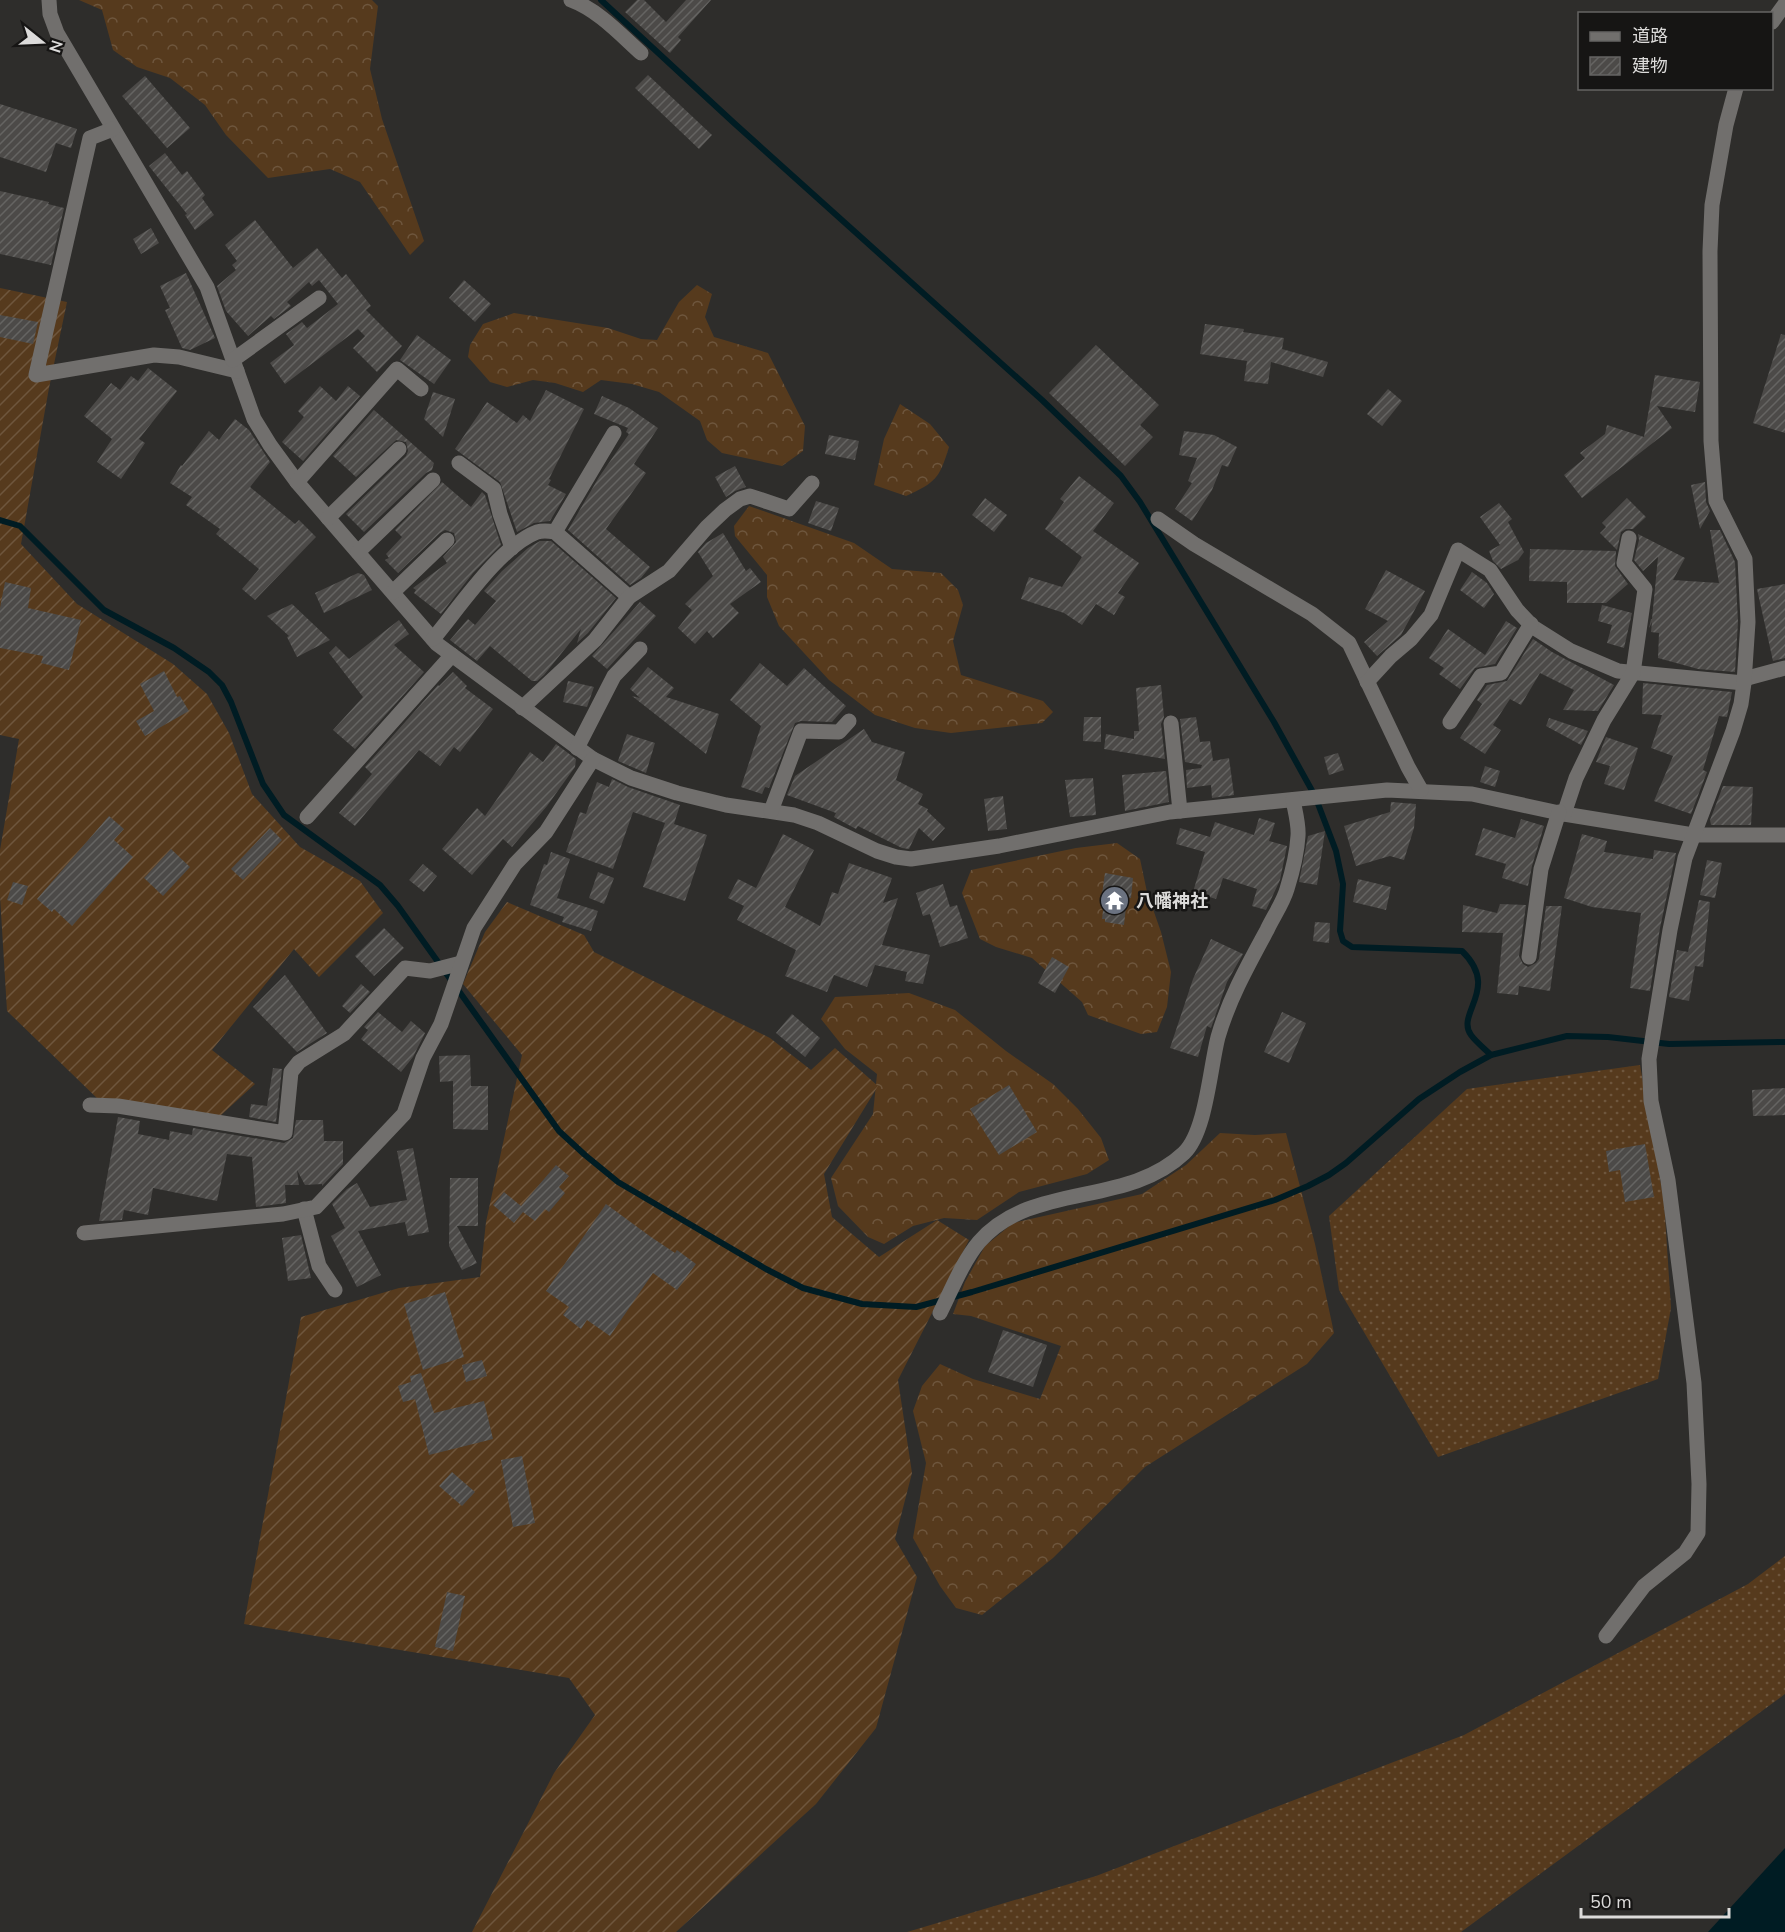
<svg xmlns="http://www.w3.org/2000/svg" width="1785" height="1932" viewBox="0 0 1785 1932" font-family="'Nunito Sans','Noto Sans JP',sans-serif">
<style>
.grass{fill:url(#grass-dots)}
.forest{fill:url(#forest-crowns)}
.garden{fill:url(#garden-furrows)}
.water{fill:#001c23}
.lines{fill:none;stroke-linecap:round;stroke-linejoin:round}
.stream{stroke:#001c23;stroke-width:6}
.building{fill:url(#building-hatch)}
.minor{stroke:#716f6d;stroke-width:15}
.labels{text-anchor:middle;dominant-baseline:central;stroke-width:5;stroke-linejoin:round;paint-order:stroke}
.poi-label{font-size:18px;font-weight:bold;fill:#dcdbda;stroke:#161514;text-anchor:start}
</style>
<defs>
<pattern id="grass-dots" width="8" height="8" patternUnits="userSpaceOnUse" patternTransform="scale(1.5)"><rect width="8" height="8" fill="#563a1d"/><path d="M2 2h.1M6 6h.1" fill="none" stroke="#6e563d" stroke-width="1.8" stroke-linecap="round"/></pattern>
<pattern id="forest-crowns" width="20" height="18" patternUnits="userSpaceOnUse" patternTransform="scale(1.5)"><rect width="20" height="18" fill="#563a1d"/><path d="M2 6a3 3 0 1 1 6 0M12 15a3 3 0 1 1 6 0" fill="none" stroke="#6e563d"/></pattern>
<pattern id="garden-furrows" width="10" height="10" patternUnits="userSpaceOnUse" patternTransform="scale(1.5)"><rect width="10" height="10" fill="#563a1d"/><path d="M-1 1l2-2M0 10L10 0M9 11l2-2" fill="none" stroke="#6e563d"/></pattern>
<pattern id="building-hatch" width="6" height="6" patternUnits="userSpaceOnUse" patternTransform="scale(1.5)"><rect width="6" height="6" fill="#4c4a48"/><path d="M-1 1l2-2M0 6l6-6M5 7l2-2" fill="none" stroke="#656462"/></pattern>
</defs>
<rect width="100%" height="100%" fill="#2e2d2b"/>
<g class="grass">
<polygon points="1640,1065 1664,1201 1671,1308 1658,1379 1438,1457 1339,1290 1329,1216 1467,1089"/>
<polygon points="1785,1556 1785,1694 1461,1932 907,1932 1096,1876 1464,1735 1748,1584"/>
</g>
<g class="forest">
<polygon points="79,0 372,0 378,6 370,69 382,119 424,241 410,255 360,182 330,169 268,178 226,135 205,105 170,78 137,67 113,50 102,10"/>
<polygon points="697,285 712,294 705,317 714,337 768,353 805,426 803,451 782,466 722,453 707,440 700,421 659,392 632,384 601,380 583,392 555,383 533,380 507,387 490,382 468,357 470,345 483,324 514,313 608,328 641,339 657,340 679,302"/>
<path d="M900,404L930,424L949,447C939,479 936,482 906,496L874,485L884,439Z"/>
<polygon points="749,506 854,543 892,569 941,573 958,590 963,605 953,641 961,675 1043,701 1053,712 1042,723 951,733 915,728 875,715 829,680 779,626 767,597 767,575 735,536 734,526"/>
<polygon points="1117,843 1140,859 1147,892 1161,932 1171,972 1167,1007 1157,1032 1141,1034 1088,1015 1082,1002 1032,958 996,947 980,939 962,893 971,870 1076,848"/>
<polygon points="909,993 955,1010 1006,1051 1053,1084 1078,1109 1101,1138 1109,1160 1087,1174 1019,1192 977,1220 944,1218 913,1226 884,1244 868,1237 838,1206 831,1178 873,1114 877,1074 845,1049 821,1019 835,997"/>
<polygon points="1220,1133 1255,1135 1286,1133 1315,1244 1334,1333 1307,1364 1145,1467 1053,1558 982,1615 956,1608 940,1586 913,1538 926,1463 913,1411 922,1386 940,1364 973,1379 1040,1399 1061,1346 971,1316 953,1314 965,1282 985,1246 1013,1223 1142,1194 1186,1165"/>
</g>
<g class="garden">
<polygon points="0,288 67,302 49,388 21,544 77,604 173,664 207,694 229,733 252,794 300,847 360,881 383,913 319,977 294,949 212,1050 255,1084 220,1116 100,1101 7,1011 0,896 0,850 19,739 0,735"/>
<polygon points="507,902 584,935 594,952 770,1038 811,1070 835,1048 878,1086 824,1174 832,1217 879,1257 937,1220 969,1240 898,1380 912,1473 895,1539 917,1577 876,1728 816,1804 676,1932 472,1932 554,1773 595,1715 569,1678 244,1624 301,1317 399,1288 480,1277 486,1222 522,1055 463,984 485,932"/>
</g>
<polygon class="water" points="1785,1848 1785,1932 1708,1932"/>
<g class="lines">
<g class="stream">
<path d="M601,0L734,123L1042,400L1121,476L1140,502L1274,722L1315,796L1336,851L1343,884L1340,931L1343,941L1352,947L1462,951C1501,989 1455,1013 1471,1035C1476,1042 1485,1049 1491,1055"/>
<polyline points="0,520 20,526 104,610 174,648 209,672 222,685 231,702 263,784 284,815 380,885 398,906 559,1131 585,1155 618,1182 766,1269 803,1288 862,1304 916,1307 972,1292 1275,1200 1308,1186 1329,1175 1346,1163 1419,1099 1460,1072 1491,1055 1567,1036 1608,1037 1669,1044 1785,1042"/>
</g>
</g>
<g class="building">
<polygon points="637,0 644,0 666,22 686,0 711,0 678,37 681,40 670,53 625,12"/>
<polygon points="648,75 712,135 699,149 635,88"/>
<polygon points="145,76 190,128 167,148 122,96"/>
<polygon points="0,104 77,129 71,148 56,143 46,172 0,157"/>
<polygon points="165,153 182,175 187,171 205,195 202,198 214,215 195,230 185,215 187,214 149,166"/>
<polygon points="0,191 49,202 48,204 64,208 51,265 0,254"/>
<polygon points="255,220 293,268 317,248 342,278 346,274 371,306 366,310 402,346 377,372 353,348 365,336 358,329 285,384 270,363 294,345 286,334 302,322 307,328 338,304 319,280 312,286 309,282 287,302 291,306 274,319 271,316 248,336 226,311 217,286 236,270 232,265 237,261 225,245"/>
<polygon points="151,228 159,243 141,254 133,239"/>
<polygon points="186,273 215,338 190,350 182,348 165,310 170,308 160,286"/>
<polygon points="464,280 491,304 475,322 449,298"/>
<polygon points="0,315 38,322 33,344 0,337"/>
<polygon points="1205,324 1244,329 1243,332 1284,338 1282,349 1328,362 1323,377 1271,362 1268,384 1244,381 1247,361 1200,354"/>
<polygon points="1781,334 1785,335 1785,433 1753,423"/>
<polygon points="417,335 451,360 434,384 400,360"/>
<polygon points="1096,345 1159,405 1140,425 1153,437 1125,466 1049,393"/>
<polygon points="148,368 177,391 139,439 145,443 121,479 97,462 112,439 84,416 111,383 120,390 131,376 138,381"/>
<polygon points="1655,375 1700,382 1695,412 1657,406 1672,428 1582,498 1564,475 1585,458 1580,453 1605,434 1607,425 1644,437"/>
<polygon points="320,386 336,401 348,386 360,396 303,461 282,442 304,417 298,411"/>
<polygon points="1388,389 1402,401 1382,426 1367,414"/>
<polygon points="546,390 584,409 549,479 551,480 548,485 566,494 550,521 534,523 517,532 500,482 455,449 487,402 517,423 523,415 530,421"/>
<polygon points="433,392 455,399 443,437 424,419"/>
<polygon points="602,396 629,408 658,428 634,464 646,473 606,529 650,567 641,578 630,585 568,530 599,477 629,434 626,432 628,428 594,414"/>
<polygon points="374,410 434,463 432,470 426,473 364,532 346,514 406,456 408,451 406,442 396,440 356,477 333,456"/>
<polygon points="235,419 249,430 270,462 250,487 295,524 299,520 316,537 255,600 242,589 259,569 216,534 220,529 186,505 192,497 170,483 181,465 182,466 209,431 219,440"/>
<polygon points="1184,431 1214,435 1237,447 1228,467 1222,465 1212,490 1192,521 1175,509 1192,483 1188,481 1197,458 1179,455"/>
<polygon points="829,435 859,441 855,460 825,454"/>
<polygon points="735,466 746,487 735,491 726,497 715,477"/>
<polygon points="1079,476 1114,503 1093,531 1139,563 1118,593 1125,597 1114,615 1096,604 1082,625 1064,613 1021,599 1029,577 1062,587 1082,557 1045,529 1064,502 1060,499"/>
<polygon points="442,482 471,507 482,492 485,495 501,545 473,573 441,614 414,593 416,590 413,588 447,563 443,557 456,542 454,533 445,530 440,533 398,573 385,560 389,558 386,554 402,537 395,530"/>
<polygon points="1705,482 1706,502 1710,511 1700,529 1691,485"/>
<polygon points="985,498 1007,515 994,532 972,515"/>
<polygon points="1627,498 1646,517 1633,529 1626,529 1621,532 1617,550 1600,533 1606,527 1602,523"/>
<polygon points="816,501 839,508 831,531 808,523"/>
<polygon points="1499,503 1512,519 1508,522 1524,552 1518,560 1501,569 1493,561 1489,551 1500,545 1480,517"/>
<polygon points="1710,530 1720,530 1735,562 1738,622 1735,672 1698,669 1658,658 1659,633 1651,632 1652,622 1649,628 1651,619 1652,619 1658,557 1643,571 1634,560 1639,540 1638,534 1685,558 1673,580 1719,583"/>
<polygon points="723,533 746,571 750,568 761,582 730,604 739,613 713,638 707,631 695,644 678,628 692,610 685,604 713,576 698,552 706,543"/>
<polygon points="540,541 551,541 616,598 588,633 577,643 581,629 544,675 537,681 532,681 490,646 477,661 450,640 468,619 475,625 496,601 484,591 502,571 528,548"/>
<polygon points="1530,549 1616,551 1615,566 1628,584 1606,603 1567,603 1567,582 1529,581"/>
<polygon points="1386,570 1425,591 1401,635 1377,656 1364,642 1388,621 1365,609"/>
<polygon points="1472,572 1487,583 1494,594 1484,608 1460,590"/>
<polygon points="358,573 364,575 372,590 324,613 315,593"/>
<polygon points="5,582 31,588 28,608 81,620 69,670 41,663 43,656 0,648 0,608"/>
<polygon points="1785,584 1785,658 1773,661 1757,589"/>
<polygon points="640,602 656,616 607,669 592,656"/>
<polygon points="292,604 330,640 297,657 287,637 289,636 267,616"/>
<polygon points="1602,605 1632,613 1624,648 1607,643 1612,625 1598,621"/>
<polygon points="399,620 409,634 394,645 424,672 355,749 333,730 363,697 329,653 336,646 349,659"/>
<polygon points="1506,621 1517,628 1495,664 1475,668 1460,689 1439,674 1444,668 1429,658 1448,629 1485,655"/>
<polygon points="1533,639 1552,652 1614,685 1598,711 1563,710 1574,690 1540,673 1521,705 1510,699 1493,725 1501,730 1485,754 1460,738 1482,704 1477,700 1487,685 1507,681"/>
<polygon points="760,663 787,686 804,668 846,706 832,722 801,721 795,723 769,788 765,787 762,794 741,787 761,726 730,700"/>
<polygon points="648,667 674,688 666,697 719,714 706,754 632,696 640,698 630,689"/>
<polygon points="164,671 177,697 180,696 189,711 145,736 136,721 154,711 140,684"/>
<polygon points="453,672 467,686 465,688 493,709 460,752 454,747 440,766 419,750 355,826 339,813 372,774 365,767 438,685 439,686"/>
<polygon points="568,681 594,687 587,707 563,702"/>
<polygon points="1643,683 1732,692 1727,717 1719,716 1703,770 1707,772 1691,814 1654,801 1673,756 1651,748 1662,715 1642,714"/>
<polygon points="1161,685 1164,717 1161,724 1165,759 1104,749 1106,734 1134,739 1134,731 1139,731 1136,688"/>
<polygon points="1084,717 1101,717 1101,742 1083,741"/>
<polygon points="1196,717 1200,742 1210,741 1213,761 1229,758 1234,795 1212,798 1211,785 1187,788 1186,770 1201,768 1202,765 1185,762 1180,719"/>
<polygon points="1549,718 1588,731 1581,745 1546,726"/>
<polygon points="864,729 872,742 905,752 896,780 923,794 918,804 928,809 927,811 945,828 933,841 919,828 909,849 902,848 858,826 856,829 834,817 836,813 787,795 795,776"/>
<polygon points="627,734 655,743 646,773 618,761"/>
<polygon points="1606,737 1638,748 1624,790 1604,784 1610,766 1596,762"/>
<polygon points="556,744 576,759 575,767 547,806 512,847 503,839 472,875 442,849 477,808 485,816 530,752 543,762"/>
<polygon points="1338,753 1344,770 1329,775 1324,757"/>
<polygon points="1485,766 1500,771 1495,787 1480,782"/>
<polygon points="1166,771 1169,802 1125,811 1122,775"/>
<polygon points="1093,778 1096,815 1070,817 1065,780"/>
<polygon points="612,779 628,787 680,805 674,824 707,835 685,901 643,887 665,823 633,812 613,869 566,852 580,812 586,814 597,782 609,787"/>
<polygon points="1723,786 1753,787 1751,825 1711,825 1710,820"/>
<polygon points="1003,796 1007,829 988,831 984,799"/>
<polygon points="1391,802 1416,804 1414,828 1404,860 1390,856 1356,866 1344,826 1390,812"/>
<polygon points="109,816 124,829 114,840 133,857 72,926 54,909 52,912 37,899"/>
<polygon points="1259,818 1275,823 1269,841 1287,846 1280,880 1266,910 1252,906 1257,889 1223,878 1216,899 1193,892 1205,852 1176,844 1180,828 1210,837 1215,822 1254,835"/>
<polygon points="1521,819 1544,826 1532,866 1528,886 1502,878 1506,864 1475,855 1483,828 1515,838"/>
<polygon points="270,828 282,840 243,880 231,869"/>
<polygon points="1325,831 1317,885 1299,882 1308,836"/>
<polygon points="783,834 814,850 785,907 820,926 832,892 838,894 849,863 892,878 883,903 898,898 882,945 930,955 923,984 905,981 907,972 875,965 867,987 834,975 827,992 785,976 796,950 737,920 744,906 728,898 738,879 756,888"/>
<polygon points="1582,834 1607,841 1604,852 1653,859 1654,850 1676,853 1660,928 1650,991 1630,988 1641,913 1592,907 1564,898"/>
<polygon points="171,849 190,867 163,896 144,878"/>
<polygon points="551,852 570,859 557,898 598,911 591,931 562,922 564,917 530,905 544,864 547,865"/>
<polygon points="1707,860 1722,863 1715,898 1700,895"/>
<polygon points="423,864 437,876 424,892 409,880"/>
<polygon points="598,872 614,878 604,904 589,898"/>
<polygon points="1105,873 1133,878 1131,898 1127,898 1124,925 1105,922 1105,919 1102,919 1105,894 1102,894"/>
<polygon points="1358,879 1391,887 1386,910 1353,902"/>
<polygon points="13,882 28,886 22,905 7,900"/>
<polygon points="943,884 950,907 957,905 968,938 940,947 930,914 923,916 916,893"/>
<polygon points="1699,900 1710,902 1703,967 1695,966 1689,1001 1669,997 1677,950 1688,952"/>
<polygon points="1500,904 1526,905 1519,956 1523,964 1528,967 1536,963 1539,959 1546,906 1562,906 1550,991 1519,986 1518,995 1497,993 1503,933 1462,932 1463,905 1497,913"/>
<polygon points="1315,922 1330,923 1329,943 1313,941"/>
<polygon points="384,928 404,948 374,976 355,956"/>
<polygon points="1211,939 1243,954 1227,982 1211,1028 1207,1026 1198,1057 1170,1048 1193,979"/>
<polygon points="1052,957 1069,967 1055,993 1038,983"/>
<polygon points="285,975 327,1033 297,1052 253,1007"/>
<polygon points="361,984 370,992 350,1013 342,1006"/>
<polygon points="378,1012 402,1032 411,1021 425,1033 413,1057 401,1072 361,1039 368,1030 364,1027"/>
<polygon points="1282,1012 1306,1023 1289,1063 1264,1052"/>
<polygon points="792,1014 820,1038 805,1057 776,1033"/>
<polygon points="470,1055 471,1086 488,1086 488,1130 453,1129 453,1081 440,1082 439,1056"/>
<polygon points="273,1068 282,1069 276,1122 249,1117 251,1104 267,1106"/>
<polygon points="1009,1085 1037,1132 999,1155 970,1109"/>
<polygon points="1785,1088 1785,1115 1753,1116 1752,1090"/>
<polygon points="118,1117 140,1121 138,1134 169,1140 170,1131 192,1135 193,1128 284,1143 293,1138 296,1120 323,1120 324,1141 343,1141 343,1164 322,1186 322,1184 305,1185 297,1170 299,1185 285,1185 286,1203 256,1207 252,1157 227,1154 217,1201 153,1188 148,1215 124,1210 122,1220 99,1221"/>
<polygon points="1645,1144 1654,1197 1625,1202 1620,1170 1609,1172 1606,1151"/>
<polygon points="413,1148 429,1232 408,1236 405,1222 358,1231 381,1275 357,1287 331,1236 345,1228 332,1204 347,1189 357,1183 370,1207 407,1200 397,1151"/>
<polygon points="556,1165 569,1176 559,1187 565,1193 549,1212 545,1209 535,1221 523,1212 514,1223 493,1205 504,1192 521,1206"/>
<polygon points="450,1178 478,1178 478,1226 457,1226 477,1263 462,1270 449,1246"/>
<polygon points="606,1204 651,1237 675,1253 677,1250 696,1264 677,1290 653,1273 610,1336 587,1320 581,1329 563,1315 569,1307 546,1291"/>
<polygon points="301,1235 311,1278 288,1281 282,1238"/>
<polygon points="445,1292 464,1357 423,1370 404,1304"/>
<polygon points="1003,1330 1047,1345 1033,1387 988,1372"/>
<polygon points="482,1360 487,1376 466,1382 462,1365"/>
<polygon points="421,1373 434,1413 484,1401 493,1439 429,1455 415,1399 403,1402 398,1386 411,1382 410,1376"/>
<polygon points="522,1456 535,1523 513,1527 501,1460"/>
<polygon points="452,1472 475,1492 462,1506 439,1486"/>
<polygon points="447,1592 465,1596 453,1651 435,1647"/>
</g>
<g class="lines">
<g class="minor">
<polyline points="49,0 50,14 57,33 207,287 254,419 270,445 297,482 437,644 593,759 631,778 677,793 726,805 794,815 818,823 877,851 896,857 911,859 999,846 1170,812 1387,790 1472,794 1564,814 1693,835 1785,835"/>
<path d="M571,0C598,10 620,34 641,53"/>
<polyline points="1772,22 1785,4"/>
<polyline points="113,129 90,138 36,375 154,355 179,357 237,371"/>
<polyline points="233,360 319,298"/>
<polyline points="459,463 494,489 500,514 512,548"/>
<polyline points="297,482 397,369 421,389"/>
<polyline points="328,518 399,449"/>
<polyline points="1158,519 1194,544 1312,614 1349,643 1408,767 1421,790"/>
<polyline points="555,532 614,433"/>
<polyline points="358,552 433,480"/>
<polyline points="393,592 447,540"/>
<path d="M433,639C459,608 500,546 537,532C544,530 549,531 555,532L629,597"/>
<polyline points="1744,679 1785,668"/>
<polyline points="1367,682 1391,656 1411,639 1431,615 1458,550 1490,570 1517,610 1533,627 1571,651 1618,671 1744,683"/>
<polyline points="522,708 595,640 629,597 669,571 707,527 725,510 740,499 750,496 789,509 812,483"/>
<polyline points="1450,722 1481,676 1501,673 1531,624"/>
<polyline points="1171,723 1180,811"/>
<polyline points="577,748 614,676 640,649"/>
<polyline points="771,811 801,731 839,732 849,721"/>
<polyline points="1564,814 1576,778 1604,720 1633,673 1645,589 1624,563 1629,538"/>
<polyline points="307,817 452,655"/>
<polyline points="1529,957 1541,869 1559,812"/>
<polyline points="90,1105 118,1106 285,1133 291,1072 299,1062 344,1034 405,968 430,971 461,963"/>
<polyline points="304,1209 319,1266 335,1290"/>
<polyline points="84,1233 283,1214 316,1207 404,1114 423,1058 441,1024 474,928 515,864 546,832 593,759"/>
<path d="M940,1313C951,1291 963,1261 979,1242C1032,1181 1126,1208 1184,1153C1206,1132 1210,1068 1218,1037C1229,999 1248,965 1267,930C1273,917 1283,903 1287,889C1292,873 1297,853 1298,836C1299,825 1295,811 1293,800"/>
<polyline points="1606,1636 1644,1586 1685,1553 1698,1533 1699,1484 1694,1383 1668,1180 1651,1101 1649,1059 1670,930 1685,858 1733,731 1741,704 1744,683 1748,622 1745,559 1716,501 1711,441 1710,251 1712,205 1726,125 1736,88"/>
</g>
</g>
<defs>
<symbol id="temple-disc" viewBox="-11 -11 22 22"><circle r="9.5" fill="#6b7280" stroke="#161514"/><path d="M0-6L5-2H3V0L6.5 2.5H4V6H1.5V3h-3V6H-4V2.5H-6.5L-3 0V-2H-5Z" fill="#fff"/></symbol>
</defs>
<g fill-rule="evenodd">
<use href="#temple-disc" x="1098" y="884" width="33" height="33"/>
</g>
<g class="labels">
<g class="poi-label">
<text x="1136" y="901">八幡神社</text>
</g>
</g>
<rect x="1578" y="12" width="195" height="78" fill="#161514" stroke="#656463" stroke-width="1.5"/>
<rect x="1590" y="32" width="30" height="9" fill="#716f6d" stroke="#656463" stroke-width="1.5"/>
<text x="1632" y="42" font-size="18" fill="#dcdbda">道路</text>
<rect x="1590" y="57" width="30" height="18" fill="url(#building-hatch)" stroke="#656463" stroke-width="1.5"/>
<text x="1632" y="72" font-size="18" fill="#dcdbda">建物</text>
<g transform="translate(42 42) rotate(108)" stroke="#161514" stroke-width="4.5" paint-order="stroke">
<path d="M0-4.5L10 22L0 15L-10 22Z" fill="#dcdbda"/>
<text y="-9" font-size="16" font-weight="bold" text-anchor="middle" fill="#dcdbda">N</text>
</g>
<path d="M1581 1908v9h148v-9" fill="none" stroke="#dcdbda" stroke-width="3"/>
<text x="1590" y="1908" font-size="18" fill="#dcdbda" stroke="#161514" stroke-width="4.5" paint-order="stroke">50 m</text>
</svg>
